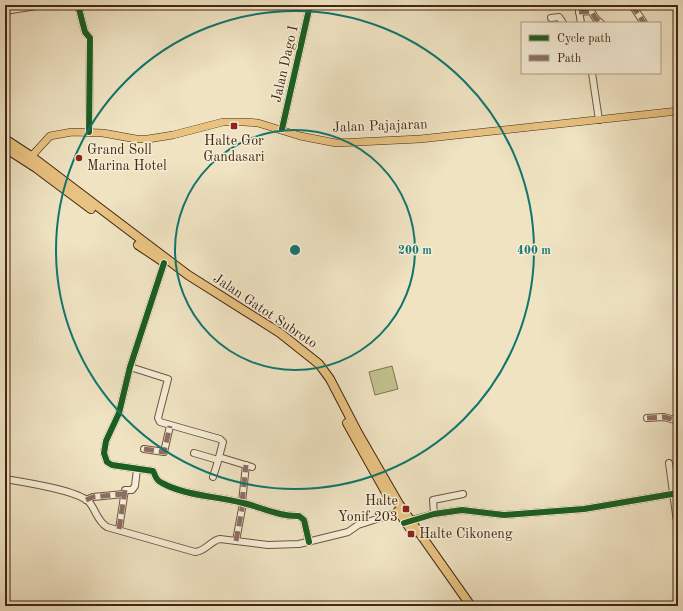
<svg xmlns="http://www.w3.org/2000/svg" width="683" height="611" viewBox="0 0 683 611" font-family="'Old Standard TT',serif">
<style>
.green{fill:#c1c18e;stroke:#827450}
.lines{fill:none;stroke-linecap:round;stroke-linejoin:round}
.minor-casing{stroke:#6e563e;stroke-width:8}
.major-casing{stroke:#432712;stroke-width:8}
.highway-casing{stroke:#432712;stroke-width:10}
.minor{stroke:#f5edd7;stroke-width:6}
.major{stroke:#e8c281;stroke-width:7}
.highway{stroke:#e8c281;stroke-width:8}
.quiet{stroke:#8d6e63;stroke-width:5;stroke-dasharray:10 5;stroke-linecap:butt}
.cycleway-casing{stroke:#f5edd7;stroke-width:8}
.cycleway{stroke:#1b5e20;stroke-width:6}
.ring{fill:none;stroke:#0f766e;stroke-width:2}
.poi-dot{fill:#8f2418;stroke:#f5edd7;stroke-width:1.5}
.labels{text-anchor:middle;dominant-baseline:central;stroke-width:3;stroke-linejoin:round;paint-order:stroke}
.street-label{font-size:14px;fill:#432712;stroke:#f5edd7}
.poi-label{font-size:14px;fill:#432712;stroke:#f5edd7;text-anchor:start}
.centre{fill:#0f766e;stroke:#f5edd7;stroke-width:2}
.ring-label{font-size:12px;text-anchor:middle;font-weight:bold;fill:#0f766e;stroke:#f5edd7;stroke-width:3;stroke-linejoin:round;paint-order:stroke}
</style>
<rect width="100%" height="100%" fill="#efe3c2"/>
<filter id="stains"><feTurbulence type="fractalNoise" baseFrequency=".005" numOctaves="4"/><feColorMatrix values="0 0 0 0 .2 0 0 0 0 .09 0 0 0 0 .02 0 0 0 .5 -.17"/></filter>
<radialGradient id="worn" r=".72"><stop offset=".6" stop-color="#630" stop-opacity="0"/><stop offset="1" stop-color="#630" stop-opacity=".3"/></radialGradient>
<polygon class="green" points="392,366 398,389 375,395 369,372"/>
<g class="lines">
<defs>
<g id="minor">
<polyline points="78,5 85,32 90,38 89,132"/>
<polyline points="578,5 581,23"/>
<polyline points="632,5 644,23"/>
<polyline points="5,11 43,5"/>
<polyline points="579,12 591,11 596,19 601,23"/>
<polyline points="551,18 559,17 563,23"/>
<polyline points="592,73 599,120"/>
<polyline points="282,129 310,5"/>
<path d="M164,263L130,367L119,413L106,441L104,453L107,462L112,465L153,471C156,476 155,480 162,483C186,496 216,496 243,503C261,507 280,517 299,516L304,520L309,542"/>
<polyline points="130,367 168,379 158,418 160,422 220,439 223,442 219,457 252,467"/>
<polyline points="647,418 664,417 678,421"/>
<polyline points="144,449 164,452 170,426"/>
<polyline points="194,453 218,460"/>
<polyline points="669,463 678,529"/>
<polyline points="213,477 219,458"/>
<path d="M5,479C23,482 77,490 89,502C96,510 97,521 107,527L195,552C206,551 210,541 220,539L268,545L299,544L348,532L358,525L402,511"/>
<polyline points="86,500 93,497 124,494"/>
<polyline points="242,502 246,465"/>
<polyline points="434,514 433,500 463,494"/>
<polyline points="407,521 434,514 462,510 504,515 584,509 678,493"/>
<polyline points="119,529 125,490 132,490 135,486 137,469"/>
<polyline points="236,541 243,503"/>
</g>
<polyline id="major" points="28,160 50,136 72,132 103,133 136,139 148,139 173,135 223,122 244,122 258,123 300,136 336,143 420,139 678,111"/>
<g id="highway">
<polyline points="5,139 31,156 188,275 280,333 319,364 330,379 358,433 399,504 471,606"/>
<polyline points="5,148 36,168 91,209"/>
<polyline points="138,245 162,261"/>
<polyline points="347,423 389,498"/>
<polyline points="398,511 413,533"/>
</g>
</defs>
<use href="#minor" class="minor-casing"/>
<use href="#major" class="major-casing"/>
<use href="#highway" class="highway-casing"/>
<use href="#minor" class="minor"/>
<use href="#major" class="major"/>
<use href="#highway" class="highway"/>
<g class="quiet">
<polyline points="31,5 32,7"/>
<polyline points="632,5 644,23"/>
<polyline points="579,12 591,11 596,19 601,23"/>
<polyline points="647,418 664,417 678,421"/>
<polyline points="144,449 164,452 170,426"/>
<polyline points="86,500 93,497 124,494"/>
<polyline points="242,502 246,465"/>
<polyline points="119,529 125,490"/>
<polyline points="236,541 243,503"/>
</g>
<defs>
<g id="cycleway">
<polyline points="78,5 85,32 90,38 89,132"/>
<polyline points="282,129 310,5"/>
<path d="M164,263L130,367L119,413L106,441L104,453L107,462L112,465L153,471C156,476 155,480 162,483C186,496 216,496 243,503C261,507 280,517 299,516L304,520L309,542"/>
<polyline points="404,523 434,514 462,510 504,515 584,509 678,493"/>
</g>
</defs>
<use href="#cycleway" class="cycleway-casing"/>
<use href="#cycleway" class="cycleway"/>
</g>
<g class="ring">
<circle cx="295" cy="250" r="120"/>
<circle cx="295" cy="250" r="239"/>
</g>
<g class="poi-dot">
<rect x="230" y="122" width="8" height="8" rx="2"/>
<circle cx="79" cy="158" r="4"/>
<rect x="402" y="505" width="8" height="8" rx="2"/>
<rect x="407" y="530" width="8" height="8" rx="2"/>
</g>
<g class="labels">
<g class="street-label">
<text transform="translate(285 64) rotate(-77)">Jalan Dago I</text>
<text transform="translate(380 126) rotate(-2)">Jalan Pajajaran</text>
<text transform="translate(265 311) rotate(34)">Jalan Gatot Subroto</text>
</g>
<g class="poi-label">
<text x="234" y="141" text-anchor="middle">Halte Gor<tspan x="234" dy="16">Gandasari</tspan></text>
<text x="87" y="150">Grand Soll<tspan x="87" dy="16">Marina Hotel</tspan></text>
<text x="398" y="501" text-anchor="end">Halte<tspan x="398" dy="16">Yonif 203</tspan></text>
<text x="419" y="534">Halte Cikoneng</text>
</g>
</g>
<circle cx="295" cy="250" r="6" class="centre"/>
<g class="ring-label">
<text x="415" y="254">200 m</text>
<text x="534" y="254">400 m</text>
</g>
<rect width="683" height="611" fill="none" stroke="#efe3c2" stroke-width="20"/>
<rect x="6" y="6" width="671" height="599" fill="none" stroke="#432712" stroke-width="2"/>
<rect x="10" y="10" width="663" height="591" fill="none" stroke="#432712"/>
<rect x="521" y="22" width="140" height="52" fill="#f5edd7" stroke="#ae9e88"/>
<rect x="529" y="35" width="20" height="6" fill="#1b5e20" stroke="#ae9e88"/>
<text x="557" y="42" font-size="12" fill="#432712">Cycle path</text>
<rect x="529" y="55" width="20" height="6" fill="#8d6e63" stroke="#ae9e88"/>
<text x="557" y="62" font-size="12" fill="#432712">Path</text>
<rect width="100%" height="100%" filter="url(#stains)"/>
<rect width="100%" height="100%" fill="url(#worn)"/>
</svg>
